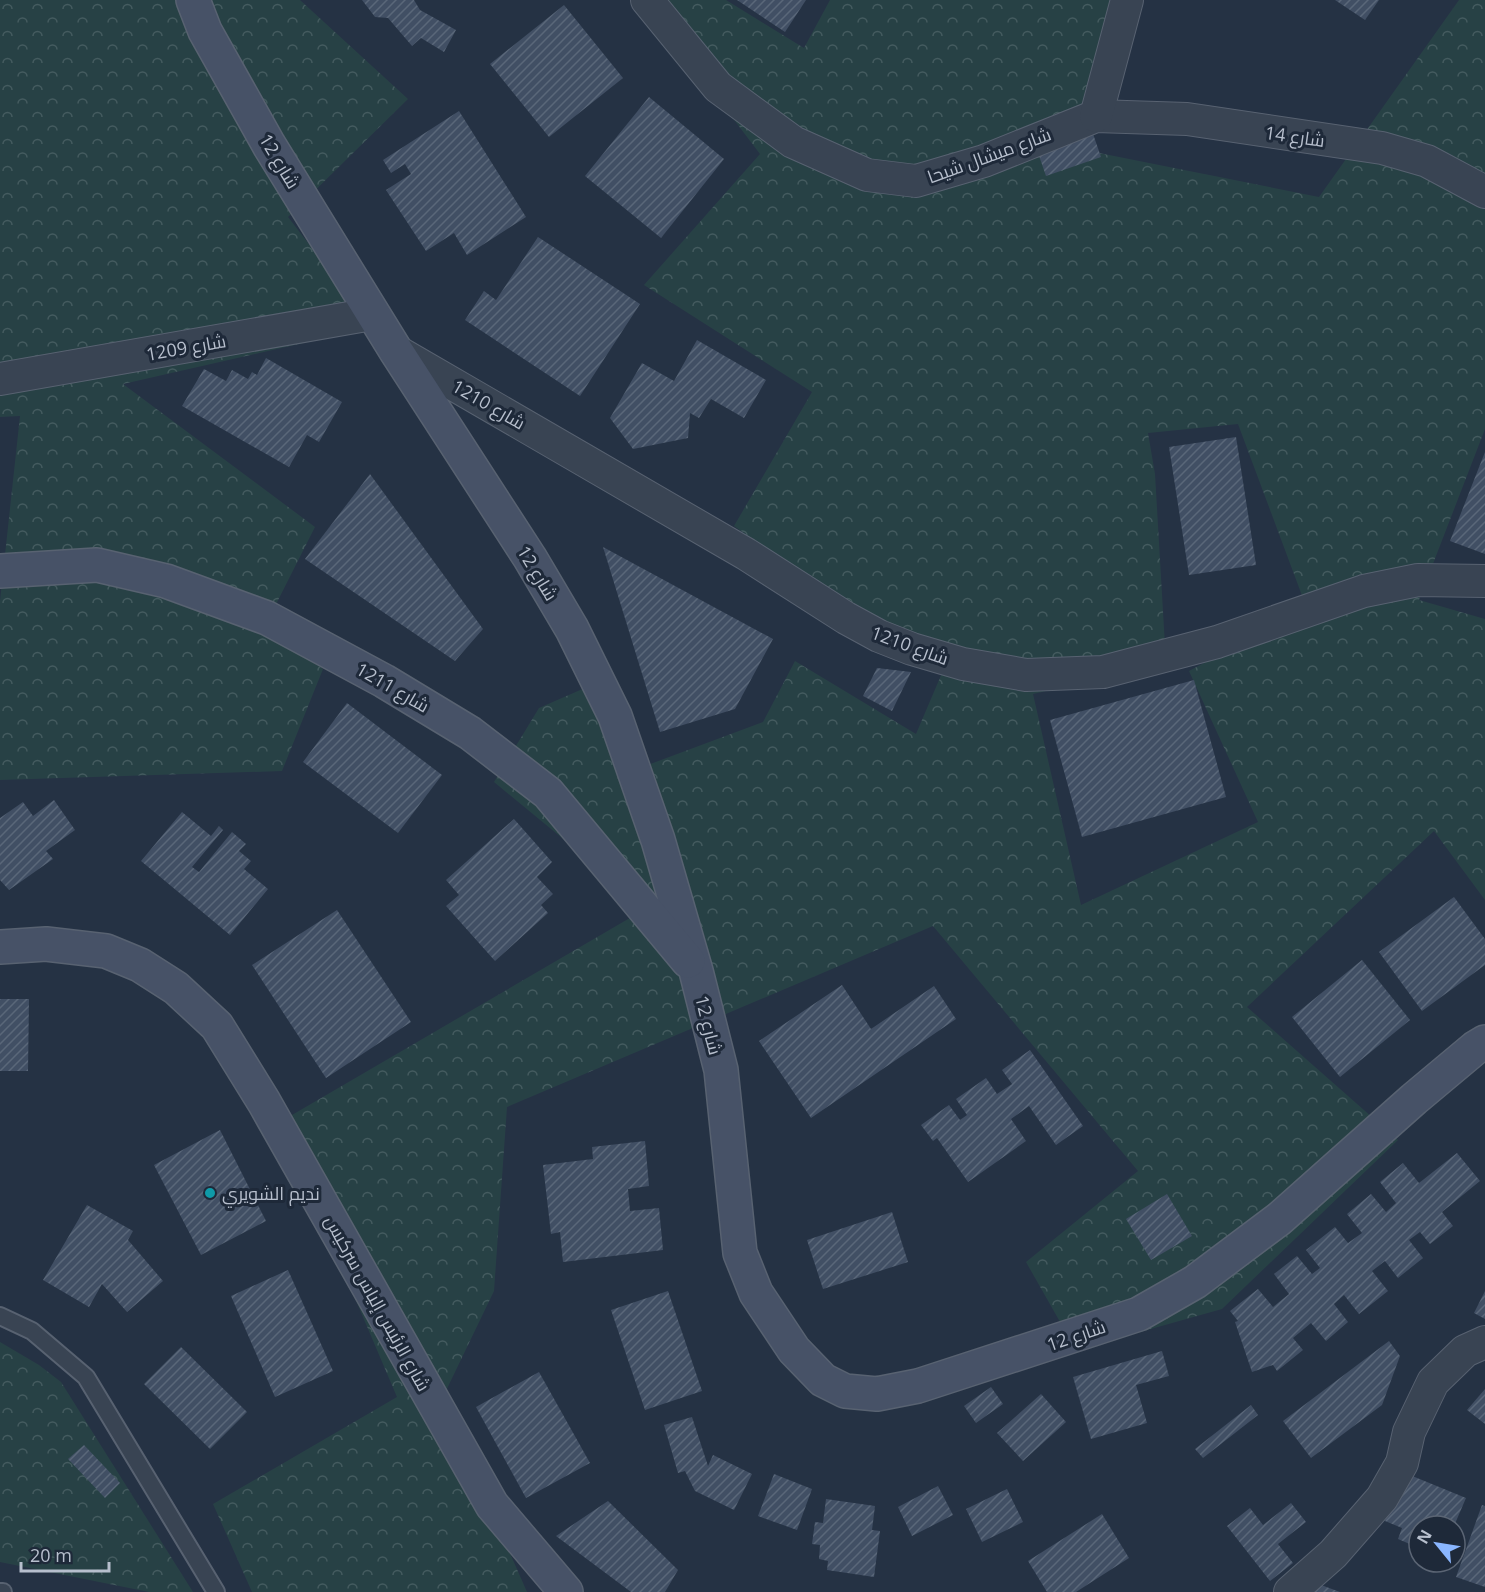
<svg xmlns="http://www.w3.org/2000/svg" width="1485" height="1592" viewBox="0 0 1485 1592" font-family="'Open Sans',Cairo,sans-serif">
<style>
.forest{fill:url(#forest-crowns);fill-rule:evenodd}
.building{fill:url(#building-hatch)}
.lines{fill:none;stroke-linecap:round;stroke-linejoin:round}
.lane-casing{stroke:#586271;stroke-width:20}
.street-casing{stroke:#586271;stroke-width:34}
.secondary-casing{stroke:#586271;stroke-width:36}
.lane{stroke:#394453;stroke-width:16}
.street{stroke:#394453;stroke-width:32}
.secondary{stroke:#475267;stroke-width:33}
.culture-dot{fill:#0f9aa8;stroke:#1e2939;stroke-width:2}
.labels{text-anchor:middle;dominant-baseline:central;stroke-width:6;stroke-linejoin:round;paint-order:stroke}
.street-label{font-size:18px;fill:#b7bfcd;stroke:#1e2939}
.poi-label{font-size:18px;fill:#b7bfcd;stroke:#1e2939;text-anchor:start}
</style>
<defs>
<pattern id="forest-crowns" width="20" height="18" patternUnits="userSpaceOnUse" patternTransform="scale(1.5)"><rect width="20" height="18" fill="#274145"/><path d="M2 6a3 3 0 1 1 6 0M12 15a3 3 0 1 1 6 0" fill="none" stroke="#445b5f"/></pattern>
<pattern id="building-hatch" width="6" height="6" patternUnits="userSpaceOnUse" patternTransform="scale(1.5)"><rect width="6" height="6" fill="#414f64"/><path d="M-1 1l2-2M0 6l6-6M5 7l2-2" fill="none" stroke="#5a6779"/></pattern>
</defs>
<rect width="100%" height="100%" fill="#253244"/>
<g class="forest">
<polygon points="0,0 300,0 408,99 288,217 373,327 123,384 315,527 265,626 323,669 282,771 0,780 0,601 20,416 0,417"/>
<path d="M643,0H726L804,48L830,0H1125L1074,148L1319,197L1459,0H1485V429L1419,600L1485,619V900L1434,831L1247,1007L1398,1140L1222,1309L1076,1350L1026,1262L1138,1171L933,926L507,1107L494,1291L442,1399L527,1592H252L213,1504L397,1397L280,1122L647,908L494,782L539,708L610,677L645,766L763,722L795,661L916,734L942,673L734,526L812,392L644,285L760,154ZM1238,424L1310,617L1228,650L1189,671L1258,822L1081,905L1033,694L1166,663L1155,474L1148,433Z"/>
<polygon points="0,1342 39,1365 61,1382 193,1592 149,1592 0,1562"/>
</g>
<g class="building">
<polygon points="362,0 414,0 420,10 456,30 444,52 421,38 412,46 388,18 375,17"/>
<polygon points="737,0 806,0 785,32"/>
<polygon points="1335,0 1379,0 1365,20"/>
<polygon points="564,5 623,78 549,137 490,64"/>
<polygon points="649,97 724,159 661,238 585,176"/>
<polygon points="459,111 526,217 467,255 454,233 426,251 386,190 411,174 405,164 391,173 383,160"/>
<polygon points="1092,131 1101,157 1046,176 1037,150"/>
<polygon points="538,237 640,304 580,396 465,320 484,291 496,300"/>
<polygon points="697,340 766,380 744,418 711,399 699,418 690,413 688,438 633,449 610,418 642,363 674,381"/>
<polygon points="266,358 342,402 319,442 307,435 289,467 182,406 204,369 226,381 232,370 248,379 252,372 257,375"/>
<polygon points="1236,437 1256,565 1189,575 1169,447"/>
<polygon points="1485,452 1485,554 1450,541"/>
<polygon points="370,474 483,629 455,661 305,559"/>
<polygon points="603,547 773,639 735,709 660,732"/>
<polygon points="877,668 911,672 892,711 863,696"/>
<polygon points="1194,680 1226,797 1082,837 1050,720"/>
<polygon points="347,703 442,775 398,833 303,762"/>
<polygon points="54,800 75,830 46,851 53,859 9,890 0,880 0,818 23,802 33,816"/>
<polygon points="182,812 211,836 219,826 223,830 192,867 199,872 232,832 246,844 239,851 251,861 244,869 268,889 230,935 141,861"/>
<polygon points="514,819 552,862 537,877 553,894 541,905 548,913 495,961 446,906 459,895 446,880"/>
<polygon points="1454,897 1485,939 1485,965 1422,1011 1379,952"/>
<polygon points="337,910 411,1022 326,1078 252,965"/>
<polygon points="1362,960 1410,1020 1340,1077 1292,1017"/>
<polygon points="842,985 871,1029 934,986 956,1019 811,1118 759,1041"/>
<polygon points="0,999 29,999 28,1071 0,1071"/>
<polygon points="1030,1050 1083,1126 1056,1145 1029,1106 1011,1119 1026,1141 968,1182 937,1138 933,1141 921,1125 949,1105 960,1120 967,1115 956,1099 986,1078 997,1094 1012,1084 1002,1070"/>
<polygon points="220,1130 266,1221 201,1255 154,1165"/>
<polygon points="645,1141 649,1186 628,1189 630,1211 659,1208 663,1250 563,1262 560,1232 551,1234 543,1165 593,1159 592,1147"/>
<polygon points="1457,1153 1480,1181 1442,1212 1453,1226 1430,1244 1420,1232 1409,1240 1423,1258 1398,1278 1385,1261 1372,1271 1388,1291 1359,1314 1344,1295 1334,1304 1348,1322 1326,1341 1311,1323 1293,1338 1303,1350 1277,1371 1273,1365 1252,1372 1235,1322 1238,1321 1230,1311 1258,1289 1273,1307 1289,1294 1274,1274 1297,1256 1312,1274 1320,1268 1306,1250 1335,1227 1348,1243 1362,1233 1347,1214 1371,1194 1386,1212 1396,1203 1380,1182 1403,1163 1419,1183"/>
<polygon points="1167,1194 1192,1236 1151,1260 1126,1219"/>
<polygon points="87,1205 133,1231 128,1240 163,1281 127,1312 102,1284 89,1307 43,1280"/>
<polygon points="892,1212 908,1262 823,1289 807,1240"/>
<polygon points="288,1270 333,1371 275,1397 231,1296"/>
<polygon points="668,1291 702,1391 645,1410 611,1310"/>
<polygon points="1485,1291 1485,1319 1474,1313"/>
<polygon points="1389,1341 1400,1356 1382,1405 1311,1458 1283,1421"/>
<polygon points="181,1347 247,1412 210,1449 144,1384"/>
<polygon points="1162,1351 1169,1376 1136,1385 1147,1423 1091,1439 1073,1377"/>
<polygon points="539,1372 590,1463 526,1498 476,1407"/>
<polygon points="991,1387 1003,1404 976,1423 964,1406"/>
<polygon points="1485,1389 1485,1424 1467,1410"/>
<polygon points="1041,1394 1066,1422 1023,1461 997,1433"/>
<polygon points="1251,1405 1258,1415 1203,1458 1195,1449"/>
<polygon points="692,1417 708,1466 713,1455 752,1474 734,1510 695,1491 685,1471 678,1473 664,1425"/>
<polygon points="84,1445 120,1483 105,1498 68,1459"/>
<polygon points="1405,1473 1466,1498 1454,1526 1419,1526 1419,1548 1398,1539 1402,1528 1385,1521"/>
<polygon points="774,1474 812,1489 797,1530 758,1516"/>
<polygon points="938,1486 953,1515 912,1536 898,1507"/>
<polygon points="1007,1489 1023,1522 982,1542 966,1509"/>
<polygon points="826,1499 875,1506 872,1530 880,1531 874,1577 827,1570 828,1561 819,1559 820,1545 812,1544 815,1522 823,1523"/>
<polygon points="608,1501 678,1570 665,1592 631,1592 556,1536"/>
<polygon points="1291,1503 1306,1522 1278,1544 1293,1563 1270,1581 1227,1526 1250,1508 1263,1525"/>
<polygon points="1482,1505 1485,1506 1485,1587 1456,1577"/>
<polygon points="1102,1514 1129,1558 1076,1592 1047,1592 1028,1561"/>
<polygon points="1313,1582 1340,1592 1309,1592"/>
</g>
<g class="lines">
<defs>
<g id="lane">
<polyline points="0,1316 32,1331 86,1377 216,1592"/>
<polyline points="0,1592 3,1592"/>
</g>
<g id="street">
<polyline points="647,0 718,87 793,142 867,175 916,181 984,161 1096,116 1187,119 1382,148 1427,161 1485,192"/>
<polyline points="1096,116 1127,0"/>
<polyline points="396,351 746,554 846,618 879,636 912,649 963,664 1026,675 1103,672 1217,642 1364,591 1418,580 1485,581"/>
<polyline points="0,379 372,314"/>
<polyline points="1290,1592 1333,1554 1382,1498 1402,1463 1409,1432 1433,1382 1465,1351 1485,1342"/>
</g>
<g id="secondary">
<polyline points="193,0 205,31 269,145 396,351 530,558 572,629 615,716 658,840 696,971 721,1070 740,1253 756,1293 794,1350 823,1380 845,1391 877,1394 918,1386 1139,1314 1195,1282 1279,1219 1414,1099 1475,1048 1485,1042"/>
<polyline points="0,571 97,565 166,581 267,618 384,681 470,733 548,793 688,961"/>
<polyline points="0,947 46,944 106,951 140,965 176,988 217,1026 264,1102 492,1505 566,1592"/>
</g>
</defs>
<use href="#lane" class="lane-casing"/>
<use href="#street" class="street-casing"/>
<use href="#secondary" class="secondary-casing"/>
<use href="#lane" class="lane"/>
<use href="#street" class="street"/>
<use href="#secondary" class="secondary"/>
</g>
<circle class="culture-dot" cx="210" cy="1193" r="6"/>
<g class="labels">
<g class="street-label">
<text transform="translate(1295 136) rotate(8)">شارع 14</text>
<text transform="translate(989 155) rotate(-20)">شارع ميشال شيحا</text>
<text transform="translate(280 161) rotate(59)">شارع 12</text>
<text transform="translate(186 347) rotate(-10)">شارع 1209</text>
<text transform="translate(489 404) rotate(30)">شارع 1210</text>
<text transform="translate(538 573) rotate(59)">شارع 12</text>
<text transform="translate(910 645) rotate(20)">شارع 1210</text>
<text transform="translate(393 687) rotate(30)">شارع 1211</text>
<text transform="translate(709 1025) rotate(76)">شارع 12</text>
<text transform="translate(378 1303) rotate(61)">شارع الرئيس إلياس سركيس</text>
<text transform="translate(1076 1335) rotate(-19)">شارع 12</text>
</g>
<g class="poi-label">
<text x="222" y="1193">نديم الشويري</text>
</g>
</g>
<g transform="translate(1437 1544) rotate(300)"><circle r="28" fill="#1e2939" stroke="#5b6574" stroke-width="1.5"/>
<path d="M0-4.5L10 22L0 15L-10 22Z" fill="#8ab6ff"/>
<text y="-9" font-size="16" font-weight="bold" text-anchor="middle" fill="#b7bfcd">N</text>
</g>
<path d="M21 1562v9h88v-9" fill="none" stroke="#b7bfcd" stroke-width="3"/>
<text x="30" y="1562" font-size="18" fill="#b7bfcd" stroke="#1e2939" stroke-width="4.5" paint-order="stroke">20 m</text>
</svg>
